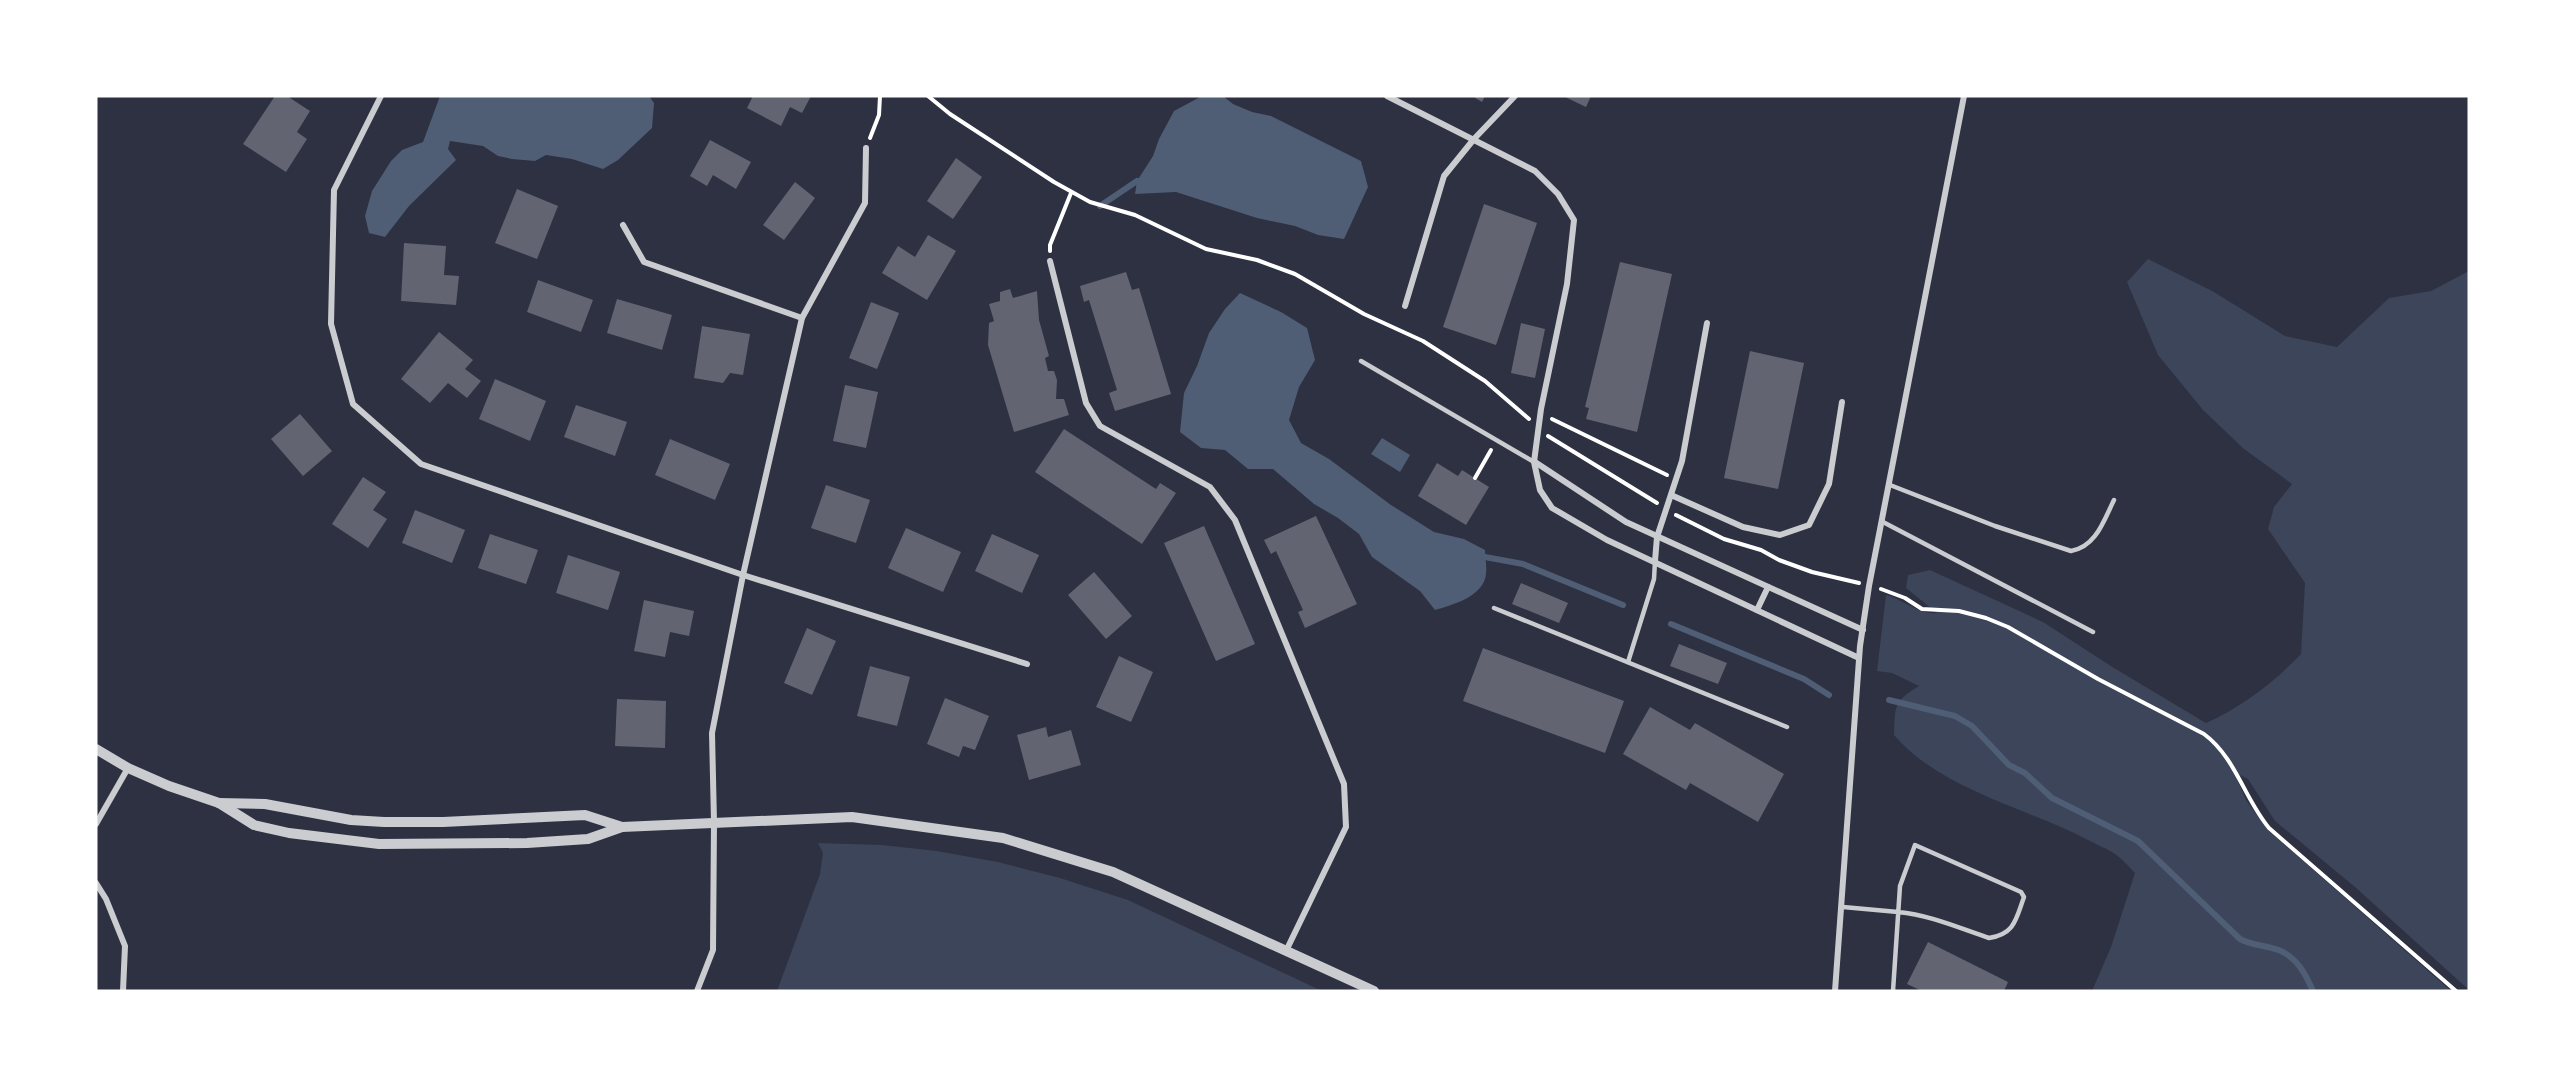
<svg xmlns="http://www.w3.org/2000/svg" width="2565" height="1087" viewBox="0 0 2565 1087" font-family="'Varela Round',sans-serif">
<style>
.green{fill:#3c4559}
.water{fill:#4f5d75}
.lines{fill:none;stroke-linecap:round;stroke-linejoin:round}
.stream{stroke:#4f5d75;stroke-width:6}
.building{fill:#626471}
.path{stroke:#fff;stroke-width:4}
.service{stroke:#caccd0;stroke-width:4.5}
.minor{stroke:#caccd0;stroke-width:6}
.tertiary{stroke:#caccd0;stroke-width:10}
</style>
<rect width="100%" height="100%" fill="#2d3142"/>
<g class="green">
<path d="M2148,259L2214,292L2285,336L2337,347L2389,298L2431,291L2469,271V990L2355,887L2275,821L2248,779L2234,772L2246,800L2268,830L2451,991H2092L2111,947L2135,873C2128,866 2122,859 2115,854C2106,848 2095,844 2086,839C2024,807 1940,789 1894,735C1895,705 1894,701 1919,686L1892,673L1877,671L1886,595C1903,599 1919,615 1937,613L1906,588L1908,575L1930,570L2043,622L2114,668L2206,723C2243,706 2273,683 2301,654L2305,583L2268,529L2274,507L2292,484L2244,449L2203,410L2158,355L2127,282Z"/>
<polygon points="818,843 882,845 937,851 998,862 1060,878 1128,900 1322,991 777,991 820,874 823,853"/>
</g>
<g class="water">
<polygon points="440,96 649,96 654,103 652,128 618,160 603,169 572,159 546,155 535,161 512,159 498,156 483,146 450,141 448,149 456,160 409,206 385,237 369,233 365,216 372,191 391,161 402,150 423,142"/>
<polygon points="1202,96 1223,96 1233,104 1252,112 1271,116 1361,161 1368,187 1344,239 1318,235 1295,226 1257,218 1176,192 1135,194 1137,181 1153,156 1159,139 1174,111"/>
<path d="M1240,293L1281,312L1307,328L1315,360L1299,387L1289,420L1301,443L1329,459L1391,505L1434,532L1464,539L1485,550C1485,557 1487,566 1486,574C1484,596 1453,605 1435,610L1420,591L1372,557L1359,534L1338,518L1314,504L1273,469H1248L1225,450L1201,448L1180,432L1184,393L1197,366L1209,333L1225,309Z"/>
<polygon points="1382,438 1410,455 1400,472 1371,454"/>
</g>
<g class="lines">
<g class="stream">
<polyline points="1100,206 1137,181"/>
<polyline points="1485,557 1523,564 1623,605"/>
<polyline points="1671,624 1804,679 1829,695"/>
<path d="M1889,700L1955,716L1972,726L2009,765L2025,773L2052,798L2138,841L2240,939C2253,946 2267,945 2281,951C2298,959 2306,975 2313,991"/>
</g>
</g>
<g class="building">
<polygon points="275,96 287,96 310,111 297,132 307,139 286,172 243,144"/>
<polygon points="753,96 811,96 802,113 790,107 781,126 747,108"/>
<polygon points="1472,96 1485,96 1482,102"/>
<polygon points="1563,96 1591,96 1586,107"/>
<polygon points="710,140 751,162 736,189 713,175 707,186 690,176"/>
<polygon points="956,158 982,177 953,219 927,201"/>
<polygon points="795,182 815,198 784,240 763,225"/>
<polygon points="517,189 558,206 537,259 495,243"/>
<polygon points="1484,204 1537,223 1496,345 1443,327"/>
<polygon points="928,235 956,251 927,300 882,273 898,246 915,257"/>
<polygon points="404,243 446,246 444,275 459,276 456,305 401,301"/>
<polygon points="1620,262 1672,274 1637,432 1586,419 1589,408 1585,407"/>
<polygon points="1126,272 1132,290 1139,288 1171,394 1115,411 1109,393 1117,390 1089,300 1084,302 1080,286"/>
<polygon points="538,280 593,300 581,332 527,312"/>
<polygon points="1010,289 1013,298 1037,291 1039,320 1049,356 1045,358 1048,371 1054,371 1057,380 1056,399 1064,399 1069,415 1014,432 988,345 989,323 994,321 989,304 1000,301 1000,292"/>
<polygon points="617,299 672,315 662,350 607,333"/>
<polygon points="871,302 899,313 877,369 849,358"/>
<polygon points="1521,323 1545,329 1535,378 1511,373"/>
<polygon points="702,326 750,334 743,375 730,373 723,383 694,378"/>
<polygon points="439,332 473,360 465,369 481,381 467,398 448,383 430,403 401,379"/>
<polygon points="1750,351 1804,363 1778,489 1724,478"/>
<polygon points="495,379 546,401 530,441 479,419"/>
<polygon points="845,385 878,392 866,448 833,441"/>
<polygon points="576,405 627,422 615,456 564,437"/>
<polygon points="300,414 332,451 303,476 271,439"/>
<polygon points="1064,429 1156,489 1160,483 1176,493 1142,544 1035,472"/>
<polygon points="670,439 730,464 715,500 655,475"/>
<polygon points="1437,463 1458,476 1462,470 1489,487 1466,525 1418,496"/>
<polygon points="363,477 386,492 373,510 387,519 368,548 332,524"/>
<polygon points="826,485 870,500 856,543 811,528"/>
<polygon points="415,510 465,530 452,563 402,543"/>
<polygon points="1316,516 1357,604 1305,628 1298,612 1303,610 1276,551 1271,554 1264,540"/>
<polygon points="1204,526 1255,644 1216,661 1164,543"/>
<polygon points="906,528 961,552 943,592 888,568"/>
<polygon points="490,534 538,550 526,584 478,568"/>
<polygon points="992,534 1039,555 1022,593 975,571"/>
<polygon points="568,555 620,572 608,610 556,593"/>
<polygon points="1094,572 1132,616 1106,639 1068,595"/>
<polygon points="1521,583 1568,603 1559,623 1512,604"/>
<polygon points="644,600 694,611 689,636 670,632 665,657 634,651"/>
<polygon points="807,628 836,641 812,695 784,683"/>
<polygon points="1679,644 1727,663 1718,684 1670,666"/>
<polygon points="1483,648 1624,701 1605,753 1463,701"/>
<polygon points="1119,656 1153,672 1131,722 1096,707"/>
<polygon points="870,666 910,677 897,726 857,716"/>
<polygon points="945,698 989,716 975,750 963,746 959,757 927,744"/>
<polygon points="617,699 666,701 665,748 615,746"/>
<polygon points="1650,707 1690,730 1695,723 1784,774 1758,822 1690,783 1686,790 1623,754"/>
<polygon points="1046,727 1048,737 1071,730 1081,765 1029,780 1017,735"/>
<polygon points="1928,942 2008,982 2004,991 1922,991 1907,984"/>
</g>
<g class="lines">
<g class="path">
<polyline points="928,96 950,114 1054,182 1090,202 1135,215 1206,249 1257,260 1295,274 1364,314 1423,341 1485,381 1529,419"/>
<polyline points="870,138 879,115 880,96"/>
<polyline points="1050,251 1050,245 1071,193"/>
<polyline points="1552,419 1667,475"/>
<polyline points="1548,436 1657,503"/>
<polyline points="1475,478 1491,450"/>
<polyline points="1676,515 1724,539 1761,550 1779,560 1812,572 1859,583"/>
<path d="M1881,589L1905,598L1922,609L1959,611L1986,618L2008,627L2098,679L2204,734C2236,758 2244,798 2269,828L2456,991"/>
</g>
<g class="service">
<polyline points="1361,361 1534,462"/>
<path d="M1890,485L1995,526L2071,551C2096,547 2104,520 2114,500"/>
<polyline points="1883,522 2093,632"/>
<polyline points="1494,608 1787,727"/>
<polyline points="1628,662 1654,579 1655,561"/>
<path d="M1843,907L1898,912C1930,915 1959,928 1989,938C2015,934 2016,919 2024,897L2021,892L1915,845L1900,886L1893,991"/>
</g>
<g class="minor">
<polyline points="381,96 334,190 331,324 353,404 421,464 743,575 1027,664"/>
<polyline points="1387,96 1535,171 1558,194 1574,220 1567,284 1541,409 1534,462 1540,490 1552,508 1607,540 1859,658"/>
<polyline points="623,225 644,262 802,318"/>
<polyline points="1050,261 1086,403 1100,426 1210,487 1235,520 1344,784 1346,827 1286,951"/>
<polyline points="1405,306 1444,176 1474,139 1515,96"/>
<polyline points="1535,462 1626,522 1863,630"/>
<polyline points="1671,495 1743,527 1780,535 1809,525 1829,484 1842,402"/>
<polyline points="1655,561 1657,537 1682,461 1707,323"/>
<polyline points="1757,610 1768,587"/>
<polyline points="96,824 128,768"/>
<polyline points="96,883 106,899 125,946 123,991"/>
<polyline points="697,991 713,950 714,822 712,733 743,575 802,318 865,203 866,148"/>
<polyline points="1835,991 1860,646 1869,586 1964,96"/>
</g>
<g class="tertiary">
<polyline points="96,749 128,768 169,786 219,803 254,825 289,833 379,844 527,843 588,839 622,827 852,817 1003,838 1113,872 1374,991"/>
<polyline points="219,803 265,804 351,820 384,822 443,822 585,815 622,827"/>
</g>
</g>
<rect width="2565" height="1087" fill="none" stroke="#ffffff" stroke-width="195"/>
</svg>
